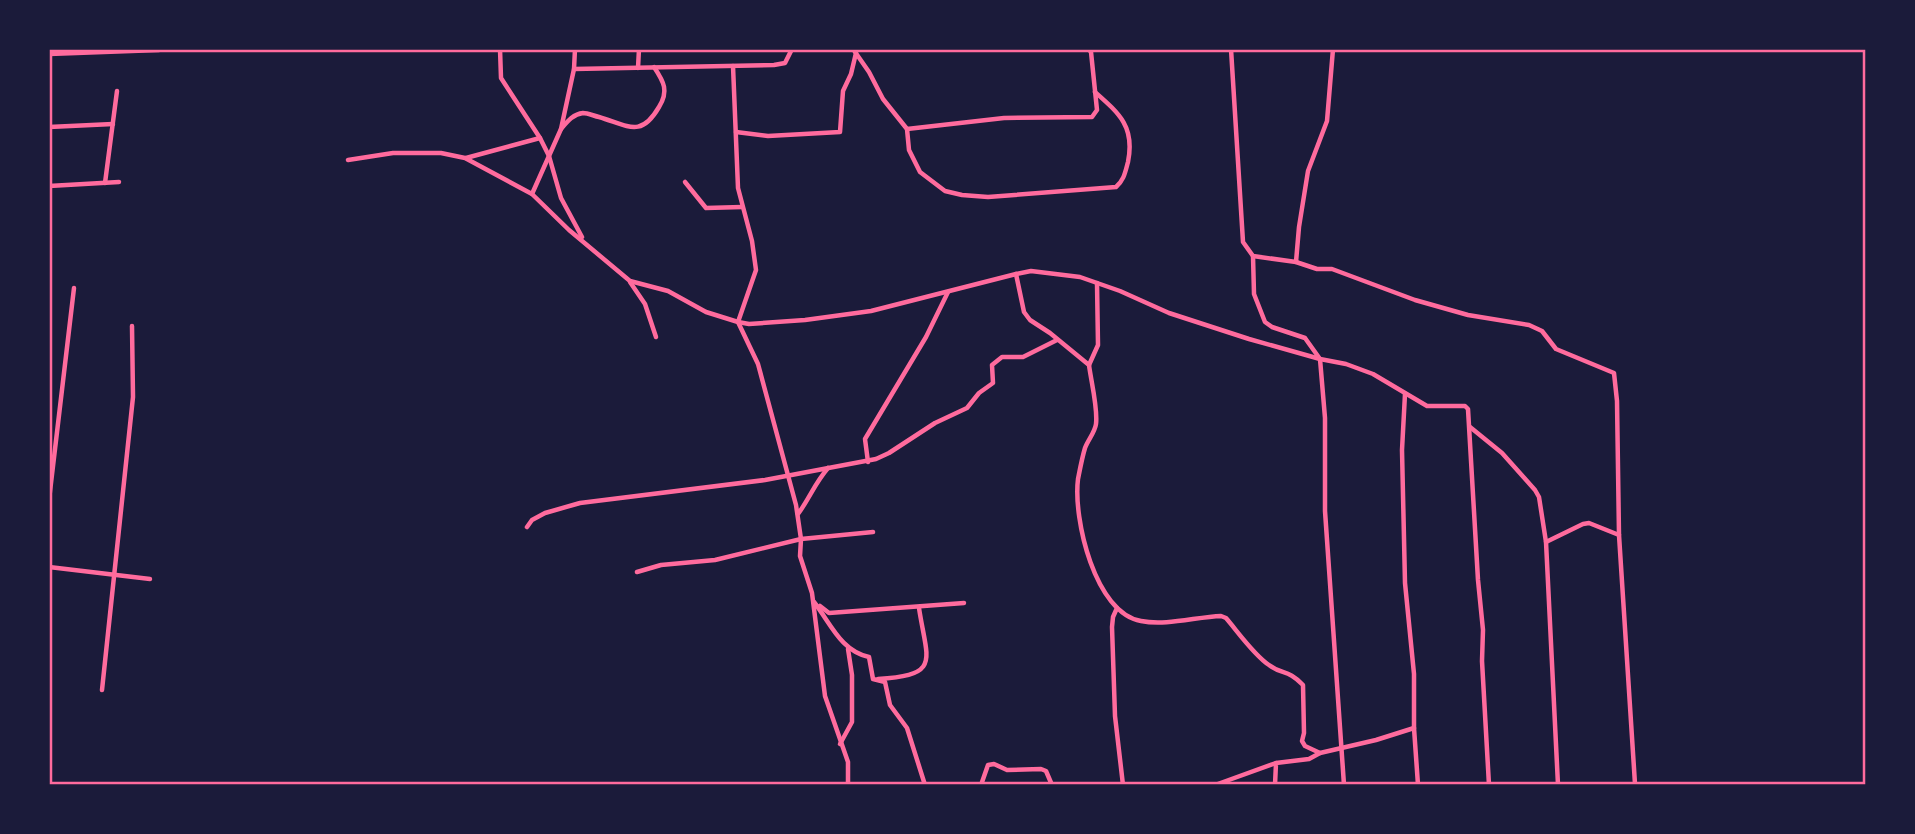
<svg xmlns="http://www.w3.org/2000/svg" width="1915" height="834" viewBox="0 0 1915 834" font-family="Mulish,sans-serif">
<style>
.lines{fill:none;stroke-linecap:round;stroke-linejoin:round}
.minor{stroke:#ff6b9d;stroke-width:4.5}
.neatline{fill:none;stroke:#ff6b9d;stroke-width:2.5}
</style>
<rect width="100%" height="100%" fill="#1b1b3a"/>
<g class="lines">
<g class="minor">
<polyline points="500,49 501,78 540,138 549,156 561,198 582,237"/>
<path d="M853,49L869,72L883,99L907,129L909,150L920,172L945,191L962,195L988,197L1116,187C1124,180 1125,173 1128,162C1135,127 1120,114 1095,92"/>
<polyline points="1231,49 1243,242 1253,256 1296,262 1317,269 1332,269 1415,300 1468,315 1529,325 1542,331 1556,349 1614,373 1617,401 1619,535 1635,784"/>
<polyline points="49,54 159,50"/>
<polyline points="733,66 738,188 752,241 756,270 738,322 758,364 796,505 801,539 800,556 812,593 825,696 848,762 848,785"/>
<polyline points="638,68 639,49"/>
<polyline points="574,69 774,65 785,63 792,49"/>
<polyline points="49,127 113,124"/>
<path d="M561,129C567,122 573,114 583,113C588,113 594,116 599,117C629,126 641,138 659,107C669,91 664,82 654,67"/>
<polyline points="907,129 1004,118 1092,117 1097,110 1091,52 1088,49"/>
<polyline points="736,132 768,136 840,132 843,91 851,74 856,53"/>
<polyline points="466,158 540,138"/>
<polyline points="348,160 393,153 441,153 465,158 532,194 569,230 630,281 668,291 706,312 738,322 749,324 805,320 871,311 1016,274 1031,271 1080,277 1120,291 1169,313 1249,339 1320,359 1346,364 1373,374 1427,406 1465,406 1468,409 1478,580 1483,630 1482,661 1489,785"/>
<polyline points="685,182 706,208 742,207"/>
<polyline points="105,183 117,91"/>
<polyline points="49,186 119,182"/>
<polyline points="532,194 561,129 574,69 575,49"/>
<polyline points="1253,256 1254,294 1265,322 1272,327 1305,338 1320,359 1325,418 1325,511 1344,785"/>
<polyline points="1296,262 1299,227 1308,171 1327,121 1333,49"/>
<path d="M1016,274L1024,312L1030,320L1050,333L1089,365C1091,381 1098,408 1096,424C1095,432 1088,440 1085,448C1082,458 1080,469 1078,479C1073,519 1095,613 1141,621C1166,626 1196,617 1221,616L1226,618C1238,632 1254,655 1269,665C1282,675 1288,669 1303,685L1304,733L1302,741L1305,746L1320,753"/>
<polyline points="630,282 645,304 656,337"/>
<polyline points="1089,365 1098,345 1097,283"/>
<polyline points="1405,394 1402,450 1405,583 1414,674 1414,728 1418,785"/>
<polyline points="1470,427 1502,453 1535,490 1539,497 1546,542 1558,785"/>
<polyline points="868,462 865,439 926,337 948,292"/>
<polyline points="49,500 74,288"/>
<path d="M798,514C809,499 815,483 828,468"/>
<polyline points="527,527 532,520 545,513 580,503 765,480 876,459 889,453 935,423 967,408 979,393 993,383 992,365 1002,357 1023,357 1057,340"/>
<polyline points="1546,542 1583,524 1589,523 1619,535"/>
<polyline points="49,567 150,579"/>
<polyline points="637,572 661,565 715,560 801,539 873,532"/>
<path d="M814,602C831,624 841,651 869,657L873,679L885,682L890,705L907,728L925,785"/>
<polyline points="820,606 829,613 964,603"/>
<polyline points="1117,608 1113,617 1112,627 1115,716 1123,785"/>
<path d="M878,679C942,675 927,661 919,608"/>
<polyline points="102,690 133,397 132,326"/>
<polyline points="840,744 852,722 852,675 848,649"/>
<polyline points="981,785 988,765 994,764 1007,770 1041,769 1046,771 1052,785"/>
<polyline points="1215,785 1276,763"/>
<polyline points="1275,785 1276,763 1309,759 1320,753 1376,740 1414,728"/>
</g>
</g>
<rect width="1915" height="834" fill="none" stroke="#1b1b3a" stroke-width="102"/>
<rect x="51" y="51" width="1813" height="732" class="neatline"/>
</svg>
